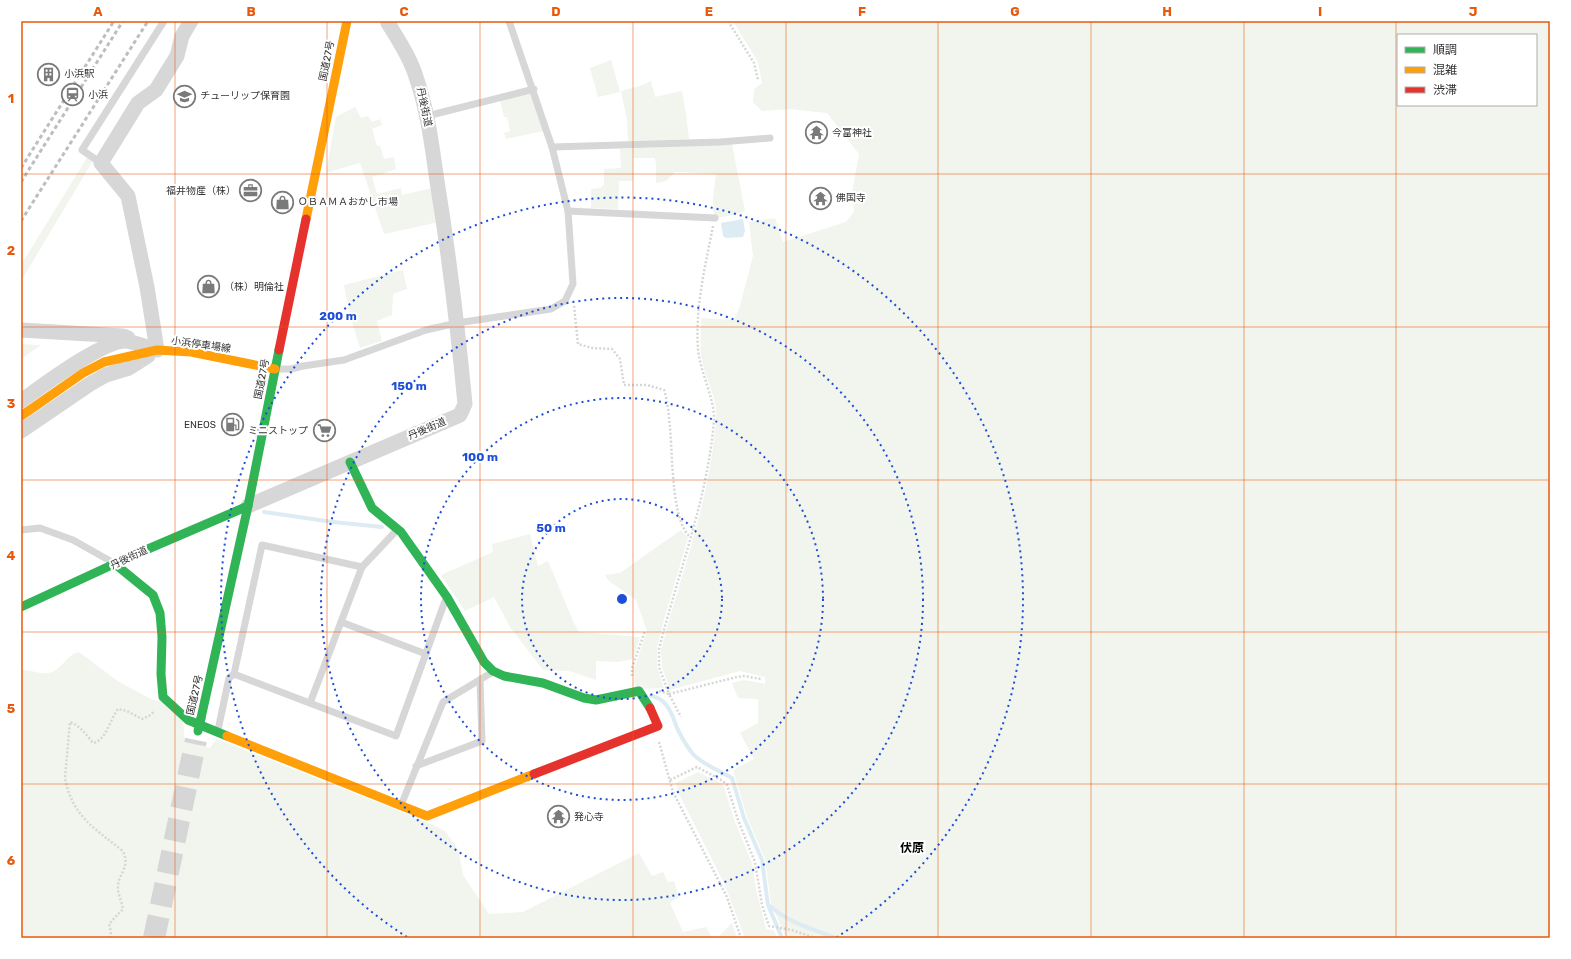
<svg xmlns="http://www.w3.org/2000/svg" width="1571" height="959" viewBox="0 0 1571 959" font-family="Rubik,'Noto Sans JP',sans-serif">
<style>
.green{fill:#f1f5ed;fill-rule:evenodd}
.water{fill:#ddebf3}
.lines{fill:none;stroke-linecap:round;stroke-linejoin:round}
.stream{stroke:#ddebf3;stroke-width:4}
.highway-tunnel{stroke:#d6d6d6;stroke-width:22;stroke-dasharray:22 11;stroke-linecap:butt}
.path{stroke:#d6d6d6;stroke-width:2.5;stroke-dasharray:2 2;stroke-linecap:butt}
.lane{stroke:#d7d7d7;stroke-width:7}
.street{stroke:#d7d7d7;stroke-width:15}
.fast{stroke:#30b455;stroke-width:9}
.slow{stroke:#ff9f0a;stroke-width:9}
.jam{stroke:#e5322d;stroke-width:9}
.rail{stroke:#bebebe;stroke-width:3;stroke-dasharray:4 3;stroke-linecap:butt}
.fast-bridge{stroke:#30b455;stroke-width:9}
.grid{fill:none;stroke:#e8590c;stroke-width:1;stroke-opacity:0.55}
.ring{fill:none;stroke:#1d4ed8;stroke-width:2;stroke-dasharray:2 4}
.labels{text-anchor:middle;dominant-baseline:central;stroke-width:4;stroke-linejoin:round;paint-order:stroke}
.street-label{font-size:10px;fill:#333;stroke:#fff}
.poi-label{font-size:10px;fill:#333;stroke:#fff;text-anchor:start}
.quarter-label{font-size:12px;font-weight:bold;fill:#000;stroke:#fff}
.centre{fill:#1d4ed8;stroke:#fff;stroke-width:2}
.ring-label{font-size:12px;text-anchor:middle;font-weight:bold;fill:#1d4ed8;stroke:#fff;stroke-width:4;stroke-linejoin:round;paint-order:stroke}
.neatline{fill:none;stroke:#e8590c;stroke-width:1.5}
.grid-label{font-size:13px;text-anchor:middle;font-weight:bold;fill:#e8590c}
</style>
<rect width="100%" height="100%" fill="#fff"/>
<g class="green">
<path d="M733,21H1550V938H786L771,903L765,859L747,817L733,770L754,759L740,733L758,723V699L738,698L732,683L744,680L765,684V677L740,671L670,690L662,667L661,650C681,573 711,498 716,419C718,399 706,380 702,360C699,346 701,332 701,318L734,320L740,306L753,256L749,222L775,218L783,242L846,222L854,212L852,193L859,154L827,113L789,109L762,111L753,102L754,89L762,83L758,62ZM1398,35H1536V105H1398Z"/>
<polygon points="611,60 620,92 598,97 590,68"/>
<polygon points="651,81 655,97 682,91 686,114 689,139 628,142 627,119 621,91 643,85"/>
<polygon points="532,92 544,131 506,139 504,133 510,131 507,117 504,117 500,100"/>
<polygon points="355,107 361,118 368,116 372,122 380,119 382,125 372,129 377,146 380,146 384,159 394,157 396,169 372,177 377,194 401,188 402,195 433,188 439,222 384,234 360,163 326,173 336,117"/>
<polygon points="732,144 745,211 741,213 717,218 714,215 713,199 716,174 675,172 666,181 656,183 656,165 655,158 633,158 633,181 619,181 618,209 591,208 591,189 600,188 604,185 604,169 621,168 620,149"/>
<polygon points="88,156 94,159 21,281 21,265"/>
<polygon points="403,270 407,289 393,294 392,315 377,321 382,341 360,348 351,319 344,285"/>
<polygon points="21,344 41,345 21,359"/>
<polygon points="681,530 688,538 665,616 657,648 657,667 664,688 635,689 634,669 647,631 636,600 609,581 605,575 620,573"/>
<polygon points="530,534 538,566 548,561 574,623 579,632 640,637 633,659 618,662 596,661 596,680 569,671 543,670 510,627 494,597 465,611 441,575 493,552 492,544"/>
<path d="M79,652L119,682L153,700L160,701L183,722L185,741L210,748L217,739L427,822L445,831L458,849L463,875L489,914L523,912L639,853L652,876L663,872L668,882L674,881L679,897L670,903L683,932L706,927L712,938H21V670C32,669 41,676 52,672C63,668 66,655 79,652Z"/>
<polygon points="698,772 721,783 724,787 735,822 752,863 756,889 766,929 773,930 778,938 745,938 724,883 678,792 676,783"/>
<polygon points="732,923 737,938 717,938"/>
</g>
<polygon class="water" points="743,219 745,231 743,237 726,238 723,236 721,223"/>
<g class="lines">
<g class="stream">
<polyline points="264,512 333,522 382,527"/>
<path d="M651,696C669,699 672,716 678,730C682,738 687,747 693,754C702,764 720,771 732,778L744,818L762,860L768,905L782,938"/>
<path d="M770,906C789,923 812,929 836,938"/>
</g>
<polyline class="highway-tunnel" points="154,938 196,740"/>
<g class="path">
<polyline points="728,21 754,63 758,80"/>
<path d="M713,226C705,267 695,308 698,349C700,372 715,399 714,420C708,498 678,573 659,649V667L669,694L737,677L744,676L761,679"/>
<path d="M574,306L578,344L592,348L612,349L620,359L624,385H647L664,390C676,426 666,514 690,537"/>
<polyline points="632,676 632,668 645,631"/>
<polyline points="659,691 669,694 681,717"/>
<polyline points="659,742 673,792 727,897 741,938"/>
<polyline points="670,780 697,767 723,781 727,785 738,820 755,862 762,905 769,926 792,930 815,938"/>
<path d="M110,938L111,932L109,924L123,909C122,902 118,895 118,888C117,874 131,869 123,851C95,829 72,816 65,778L70,722C80,726 86,734 93,743C106,741 110,719 118,709L127,711L142,719L149,716L155,711"/>
</g>
<g class="lane">
<polyline points="427,116 534,89"/>
<polyline points="552,147 720,142 770,138"/>
<polyline points="101,163 82,150 164,21"/>
<polyline points="568,211 715,218"/>
<polyline points="278,369 291,369 303,366 344,360 426,330 457,323 551,309 565,301 573,284 568,211 552,147 509,21"/>
<polyline points="21,530 40,528 73,540 112,562"/>
<polyline points="396,531 362,567 262,545 234,674 396,736 445,601"/>
<polyline points="341,622 426,654"/>
<polyline points="310,703 362,567"/>
<polyline points="218,730 229,678 234,674"/>
<polyline points="416,766 482,741 480,680"/>
<polyline points="402,803 443,702 491,673"/>
</g>
<g class="street">
<polyline points="21,330 123,336 128,338"/>
<polyline points="157,350 147,287 128,196 101,163 138,103 156,90 177,56 182,36 191,21"/>
<path d="M21,401C41,387 104,339 127,341C136,343 146,347 154,349"/>
<polyline points="21,431 90,384 106,375 129,368 148,356"/>
<path d="M248,506L460,415L465,404C458,330 449,255 437,181C432,147 428,112 417,80C411,59 399,41 388,23L390,21"/>
</g>
<g class="fast">
<polyline points="350,462 372,508 401,532 447,597 484,662 493,671 504,676 543,683 584,698 596,700 639,691 650,708"/>
<polyline points="115,564 153,595 160,613 162,637 161,674 163,697 188,720 227,736"/>
<polyline points="21,607 127,558 248,506"/>
<polyline points="201,718 248,506 279,350"/>
</g>
<g class="slow">
<polyline points="306,219 347,21"/>
<polyline points="21,416 83,373 104,362 157,350 191,352 275,369"/>
<polyline points="227,736 427,816 534,774"/>
</g>
<g class="jam">
<polyline points="279,350 306,219"/>
<polyline points="534,774 658,726 650,708"/>
</g>
<g class="rail">
<polyline points="21,168 114,21"/>
<polyline points="21,182 123,21"/>
<polyline points="21,221 148,21"/>
</g>
<polyline class="fast-bridge" points="198,731 201,718"/>
</g>
<path class="grid" d="M175,21V938M327,21V938M480,21V938M633,21V938M786,21V938M938,21V938M1091,21V938M1244,21V938M1396,21V938M21,174H1550M21,327H1550M21,480H1550M21,632H1550M21,784H1550"/>
<g class="ring">
<circle cx="622" cy="599" r="100"/>
<circle cx="622" cy="599" r="201"/>
<circle cx="622" cy="599" r="301"/>
<path d="M407 937A401 401 0 1 1 837 937"/>
</g>
<defs>
<symbol id="building-ring" viewBox="-11 -11 22 22"><circle r="9.5" fill="#fff" stroke="#7a7a7a" stroke-width="1.5"/><path d="M-4-6H4V6H1V3H-1V6H-4ZM-2.5-4.3h1.7v1.8h-1.7ZM.8-4.3h1.7v1.8H.8ZM-2.5-1h1.7V.8h-1.7ZM.8-1h1.7V.8H.8Z" fill="#7a7a7a"/></symbol>
<symbol id="station-ring" viewBox="-11 -11 22 22"><circle r="9.5" fill="#fff" stroke="#7a7a7a" stroke-width="1.5"/><path d="M-3-6H3Q5-6 5-4V2Q5 4 3 4L4.5 6H3L1.5 4h-3L-3 6H-4.5L-3 4Q-5 4-5 2V-4Q-5-6-3-6ZM-3.5-4v3h7v-3ZM-3.5 1v1.5H-2V1ZM2 1v1.5H3.5V1Z" fill="#7a7a7a"/></symbol>
<symbol id="school-ring" viewBox="-11 -11 22 22"><circle r="9.5" fill="#fff" stroke="#7a7a7a" stroke-width="1.5"/><path d="M0-5L7-2L0 1L-7-2ZM-4 1L0 2.5L4 1V4Q0 6-4 4Z" fill="#7a7a7a"/></symbol>
<symbol id="temple-ring" viewBox="-11 -11 22 22"><circle r="9.5" fill="#fff" stroke="#7a7a7a" stroke-width="1.5"/><path d="M0-6L5-2H3V0L6.5 2.5H4V6H1.5V3h-3V6H-4V2.5H-6.5L-3 0V-2H-5Z" fill="#7a7a7a"/></symbol>
<symbol id="office-ring" viewBox="-11 -11 22 22"><circle r="9.5" fill="#fff" stroke="#7a7a7a" stroke-width="1.5"/><path d="M-6-3h4V-5.5h4V-3h4V5H-6ZM-1-4.5V-3h2v-1.5ZM-6 0V1H6V0Z" fill="#7a7a7a"/></symbol>
<symbol id="shop-ring" viewBox="-11 -11 22 22"><circle r="9.5" fill="#fff" stroke="#7a7a7a" stroke-width="1.5"/><path d="M-5-2.5h2.3a2.7 3.5 0 0 1 5.4 0H5L5.5 6h-11ZM-1.5-2.5h3a1.5 2.3 0 0 0-3 0Z" fill="#7a7a7a"/></symbol>
<symbol id="fuel-ring" viewBox="-11 -11 22 22"><circle r="9.5" fill="#fff" stroke="#7a7a7a" stroke-width="1.5"/><path d="M-5.5-6h7V0h2V4h1.3V-2.5L3-4.5l.8-.8L6-3V5H2.5V1h-1V6h-7ZM-4.2-4.7v3.2H.2V-4.7Z" fill="#7a7a7a"/></symbol>
<symbol id="supermarket-ring" viewBox="-11 -11 22 22"><circle r="9.5" fill="#fff" stroke="#7a7a7a" stroke-width="1.5"/><path d="M-6-5.5h2.5l.6 2H6L4.5 2H-2.5L-4.4-4H-6ZM-1.5 3.2a1.3 1.3 0 1 0 .1 0ZM3 3.2a1.3 1.3 0 1 0 .1 0Z" fill="#7a7a7a"/></symbol>
</defs>
<g fill-rule="evenodd">
<use href="#building-ring" x="36" y="62" width="25" height="25"/>
<use href="#station-ring" x="60" y="82" width="25" height="25"/>
<use href="#school-ring" x="172" y="84" width="25" height="25"/>
<use href="#temple-ring" x="804" y="120" width="25" height="25"/>
<use href="#office-ring" x="238" y="178" width="25" height="25"/>
<use href="#temple-ring" x="808" y="186" width="25" height="25"/>
<use href="#shop-ring" x="270" y="190" width="25" height="25"/>
<use href="#shop-ring" x="196" y="274" width="25" height="25"/>
<use href="#fuel-ring" x="220" y="412" width="25" height="25"/>
<use href="#supermarket-ring" x="312" y="418" width="25" height="25"/>
<use href="#temple-ring" x="546" y="804" width="25" height="25"/>
</g>
<g class="labels">
<g class="street-label">
<text transform="translate(327 61) rotate(-78)">国道27号</text>
<text transform="translate(424 107) rotate(78)">丹後街道</text>
<text transform="translate(201 345) rotate(8)">小浜停車場線</text>
<text transform="translate(262 379) rotate(-79)">国道27号</text>
<text transform="translate(427 429) rotate(-23)">丹後街道</text>
<text transform="translate(129 558) rotate(-25)">丹後街道</text>
<text transform="translate(195 695) rotate(-77)">国道27号</text>
</g>
<g class="poi-label">
<text x="64" y="74">小浜駅</text>
<text x="88" y="95">小浜</text>
<text x="200" y="96">チューリップ保育園</text>
<text x="832" y="133">今富神社</text>
<text x="236" y="191" text-anchor="end">福井物産（株）</text>
<text x="836" y="198">佛国寺</text>
<text x="298" y="202">ＯＢＡＭＡおかし市場</text>
<text x="224" y="287">（株）明倫社</text>
<text x="216" y="425" text-anchor="end">ENEOS</text>
<text x="308" y="431" text-anchor="end">ミニストップ</text>
<text x="574" y="817">発心寺</text>
</g>
<g class="quarter-label">
<text x="912" y="848">伏原</text>
</g>
</g>
<circle cx="622" cy="599" r="6" class="centre"/>
<g class="ring-label">
<text x="338" y="320">200 m</text>
<text x="409" y="390">150 m</text>
<text x="480" y="461">100 m</text>
<text x="551" y="532">50 m</text>
</g>
<rect width="1571" height="959" fill="none" stroke="#ffffff" stroke-width="44"/>
<rect x="1397" y="34" width="140" height="72" fill="#ffffff" stroke="#adadad"/>
<rect x="1405" y="47" width="20" height="6" fill="#30b455" stroke="#adadad"/>
<text x="1433" y="54" font-size="12" fill="#333333">順調</text>
<rect x="1405" y="67" width="20" height="6" fill="#ff9f0a" stroke="#adadad"/>
<text x="1433" y="74" font-size="12" fill="#333333">混雑</text>
<rect x="1405" y="87" width="20" height="6" fill="#e5322d" stroke="#adadad"/>
<text x="1433" y="94" font-size="12" fill="#333333">渋滞</text>
<rect x="22" y="22" width="1527" height="915" class="neatline"/>
<g class="grid-label">
<text x="98" y="16">A</text>
<text x="251" y="16">B</text>
<text x="404" y="16">C</text>
<text x="556" y="16">D</text>
<text x="709" y="16">E</text>
<text x="862" y="16">F</text>
<text x="1015" y="16">G</text>
<text x="1167" y="16">H</text>
<text x="1320" y="16">I</text>
<text x="1473" y="16">J</text>
<text x="11" y="103">1</text>
<text x="11" y="255">2</text>
<text x="11" y="408">3</text>
<text x="11" y="560">4</text>
<text x="11" y="713">5</text>
<text x="11" y="865">6</text>
</g>
</svg>
